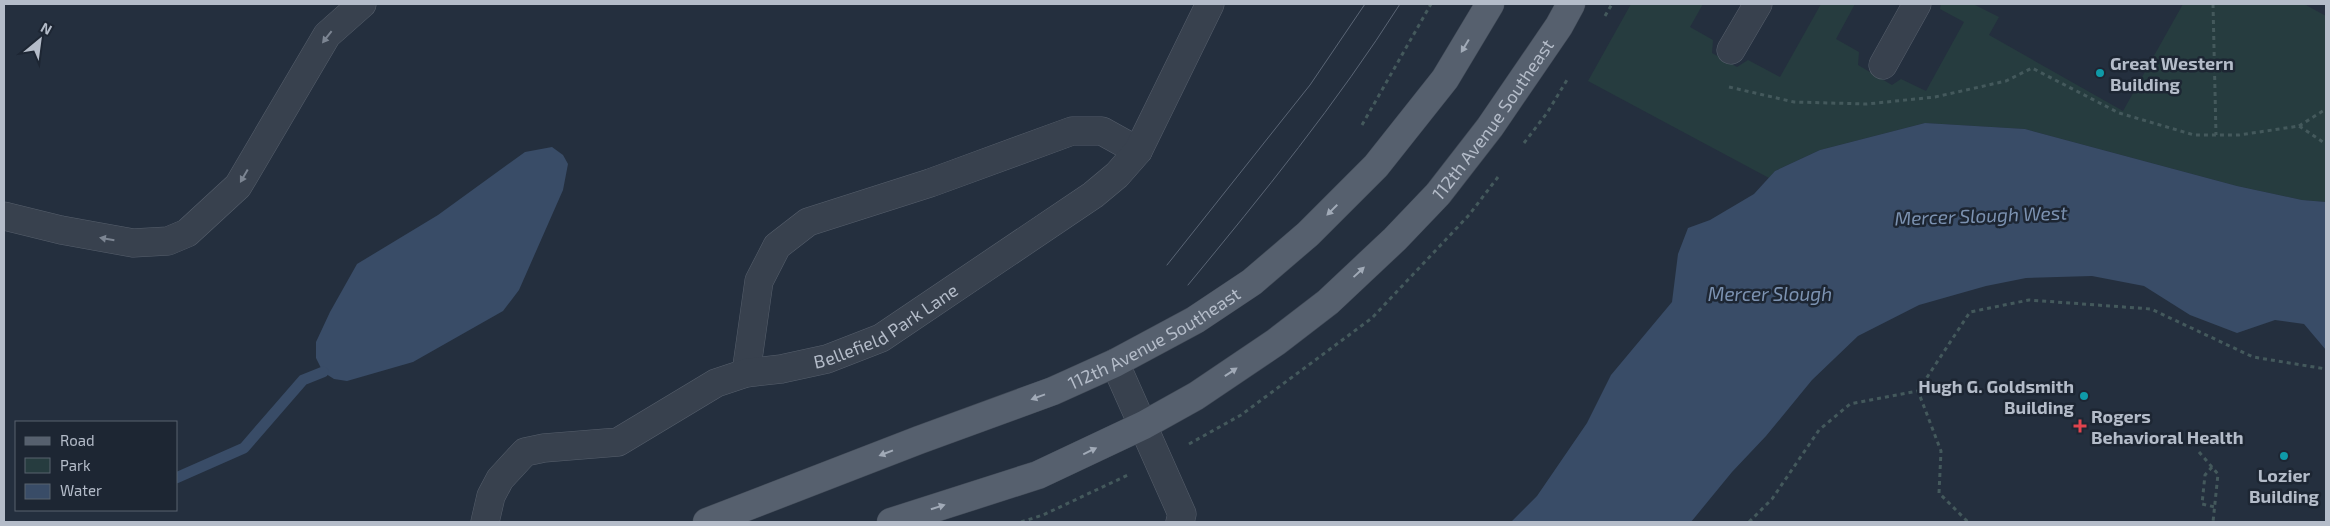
<svg xmlns="http://www.w3.org/2000/svg" width="2330" height="526" viewBox="0 0 2330 526" font-family="'Exo 2',sans-serif">
<style>
.green{fill:#263c3f}
.water{fill:#394c67}
.lines{fill:none;stroke-linecap:round;stroke-linejoin:round}
.stream{stroke:#394c67;stroke-width:11}
.minor-casing{stroke:#565f6c;stroke-width:29}
.major-casing{stroke:#414a57;stroke-width:29}
.path{stroke:#44595c;stroke-width:3;stroke-dasharray:4 4;stroke-linecap:butt}
.minor{stroke:#38414e;stroke-width:28}
.major{stroke:#56606e;stroke-width:28}
.tram{stroke:#5a6575;stroke-width:1}
.oneway{fill:#7c8592}
.oneway2{fill:#a1aab7}
.culture-dot{fill:#0f9aa8;stroke:#1d2633;stroke-width:2}
.health-dot{fill:#e0444e;stroke:#1d2633;stroke-width:2}
.labels{text-anchor:middle;dominant-baseline:central;stroke-width:5;stroke-linejoin:round;paint-order:stroke}
.poi-label{font-size:18px;font-weight:bold;fill:#b4bcc9;stroke:#1d2633;text-anchor:start}
.street-label{font-size:18px;fill:#b4bcc9;stroke:#1d2633}
.water-label{font-size:19px;font-style:italic;fill:#7c92b1;stroke:#1d2633}
</style>
<rect width="100%" height="100%" fill="#242f3e"/>
<polygon class="green" points="1631,4 1703,4 1690,27 1713,40 1712,53 1737,67 1748,60 1780,77 1821,4 1855,4 1836,39 1859,52 1858,65 1892,85 1901,79 1926,91 1964,22 1940,9 1941,4 1973,4 1999,17 1989,35 2123,111 2183,4 2304,4 2326,16 2326,202 2302,200 2237,186 2025,129 1925,123 1820,150 1775,171 1769,178 1588,81"/>
<g class="water">
<polygon points="1925,123 2025,129 2237,186 2302,200 2326,202 2326,350 2304,324 2275,320 2237,333 2190,315 2144,286 2092,276 2026,278 1986,286 1919,305 1858,336 1812,380 1766,436 1732,472 1691,522 1511,522 1537,496 1587,423 1611,375 1672,302 1678,254 1688,228 1710,220 1754,194 1775,171 1820,150"/>
<polygon points="552,147 563,155 568,164 563,190 519,290 503,311 413,362 347,381 334,379 323,372 316,358 316,342 330,312 357,264 438,215 525,152"/>
</g>
<g class="lines">
<polyline class="stream" points="176,478 244,448 303,380 323,372"/>
<defs>
<g id="minor">
<polyline points="1731,50 1758,4"/>
<polyline points="1883,65 1917,4"/>
<polyline points="4,216 61,230 133,243 168,241 187,233 238,186 327,35 362,4"/>
<polyline points="1115,363 1182,514 1180,522"/>
<polyline points="746,373 759,281 777,246 808,222 930,183 1072,131 1102,131 1138,151"/>
<path id="s1" d="M485,522L491,496L500,479L525,452L544,448L618,442L716,383L746,373L781,369L827,359L881,338L1093,195L1117,175L1138,151L1210,4"/>
</g>
<g id="major">
<path id="s2" d="M707,522L919,440L1053,391L1115,363L1195,320L1252,282L1308,234L1376,166L1445,79L1490,4"/>
<path id="s3" d="M891,522L1038,475L1144,425L1196,396L1276,342L1328,302L1395,239L1438,194L1490,127L1559,26L1571,4"/>
</g>
</defs>
<use href="#minor" class="minor-casing"/>
<use href="#major" class="major-casing"/>
<g class="path">
<polyline points="2213,4 2216,135"/>
<polyline points="1605,16 1612,4"/>
<polyline points="1729,87 1794,102 1867,104 1935,97 2006,81 2032,68 2119,113 2194,135 2239,135 2299,126 2326,144"/>
<polyline points="1362,125 1431,4"/>
<polyline points="2299,126 2326,109"/>
<polyline points="1524,143 1547,113 1567,80"/>
<polyline points="1918,391 1970,312 2029,300 2151,309 2253,357 2326,369"/>
<polyline points="1189,444 1241,415 1372,318 1469,215 1498,177"/>
<polyline points="2199,452 2218,474 2213,522"/>
<polyline points="2212,467 2205,475 2202,504 2215,507"/>
<polyline points="1021,522 1043,515 1128,475"/>
<polyline points="1749,522 1772,499 1819,430 1850,404 1918,391 1941,451 1939,493 1968,522"/>
</g>
<use href="#minor" class="minor"/>
<use href="#major" class="major"/>
<g class="tram">
<polyline points="1167,265 1310,85 1365,4"/>
<path d="M1188,285C1263,194 1337,103 1400,4"/>
</g>
</g>
<defs><path id="oneway-solid" d="M-6-.8H1V-3.2L6.5 0L1 3.2V.8H-6Z" transform="scale(1.25)"/></defs>
<g class="oneway">
<use href="#oneway-solid" transform="translate(327 37) rotate(128)"/>
<use href="#oneway-solid" transform="translate(244 176) rotate(120)"/>
<use href="#oneway-solid" transform="translate(107 239) rotate(-170)"/>
</g>
<g class="oneway2">
<use href="#oneway-solid" transform="translate(1465 46) rotate(121)"/>
<use href="#oneway-solid" transform="translate(1332 210) rotate(135)"/>
<use href="#oneway-solid" transform="translate(1359 272) rotate(-43)"/>
<use href="#oneway-solid" transform="translate(1231 372) rotate(-34)"/>
<use href="#oneway-solid" transform="translate(1038 397) rotate(160)"/>
<use href="#oneway-solid" transform="translate(1090 451) rotate(-26)"/>
<use href="#oneway-solid" transform="translate(886 453) rotate(159)"/>
<use href="#oneway-solid" transform="translate(938 507) rotate(-18)"/>
</g>
<g class="culture-dot">
<circle cx="2100" cy="73" r="5"/>
<circle cx="2084" cy="396" r="5"/>
<circle cx="2284" cy="456" r="5"/>
</g>
<path class="health-dot" d="M2077.5 418.5h5v5h5v5h-5v5h-5v-5h-5v-5h5z"/>
<g class="labels">
<g class="poi-label">
<text x="2110" y="63">Great Western<tspan x="2110" dy="21">Building</tspan></text>
<text x="2074" y="386" text-anchor="end">Hugh G. Goldsmith<tspan x="2074" dy="21">Building</tspan></text>
<text x="2091" y="416">Rogers<tspan x="2091" dy="21">Behavioral Health</tspan></text>
<text x="2284" y="475" text-anchor="middle">Lozier<tspan x="2284" dy="21">Building</tspan></text>
</g>
<g class="street-label">
<text stroke="none"><textPath href="#s3" startOffset="740">112th Avenue Southeast</textPath></text>
<text stroke="none"><textPath href="#s1" startOffset="472">Bellefield Park Lane</textPath></text>
<text stroke="none"><textPath href="#s2" startOffset="484">112th Avenue Southeast</textPath></text>
</g>
<g class="water-label">
<text transform="translate(1981 215) rotate(-2)">Mercer Slough West</text>
<text x="1770" y="293">Mercer Slough</text>
</g>
</g>
<rect width="2330" height="526" fill="none" stroke="#b4bcc9" stroke-width="10"/>
<rect x="15" y="421" width="162" height="90" fill="#1d2633" stroke="#59626f"/>
<rect x="25" y="437" width="25" height="8" fill="#56606e" stroke="#59626f"/>
<text x="60" y="446" font-size="15" fill="#b4bcc9">Road</text>
<rect x="25" y="458" width="25" height="15" fill="#263c3f" stroke="#59626f"/>
<text x="60" y="471" font-size="15" fill="#b4bcc9">Park</text>
<rect x="25" y="484" width="25" height="15" fill="#394c67" stroke="#59626f"/>
<text x="60" y="496" font-size="15" fill="#b4bcc9">Water</text>
<g transform="translate(40 40) rotate(29)" stroke="#1d2633" stroke-width="4" paint-order="stroke">
<path d="M0-4L9 19L0 12L-9 19Z" fill="#b4bcc9"/>
<text y="-8" font-size="14" font-weight="bold" text-anchor="middle" fill="#b4bcc9">N</text>
</g>
</svg>
